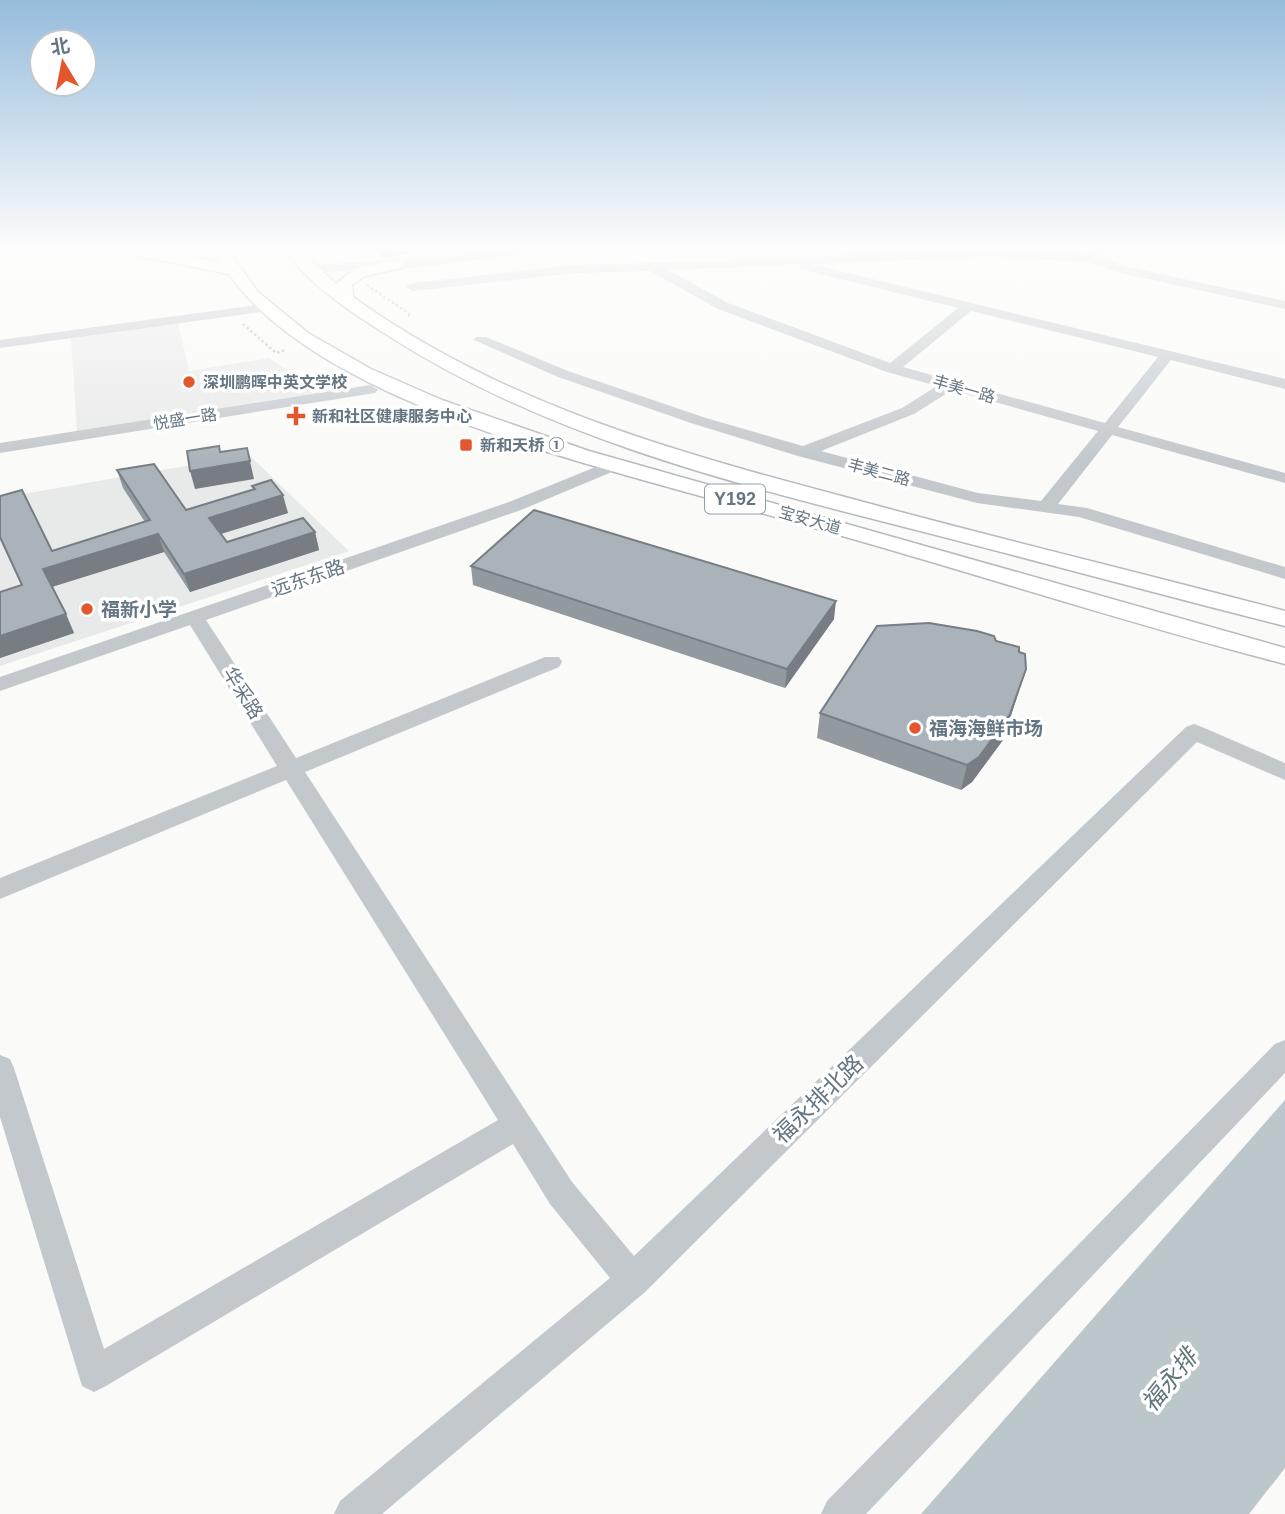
<svg xmlns="http://www.w3.org/2000/svg" width="1285" height="1514" viewBox="0 0 1285 1514" font-family="Helvetica,'Noto Sans SC',sans-serif">
<style>
.built{fill:#e8e9e9}
.water{fill:#bbc7cb}
.lines{fill:none;stroke-linecap:round;stroke-linejoin:round}
.major-casing{stroke:#b5babe;stroke-width:3}
.path{stroke:#bbbfc2;stroke-width:2.5;stroke-dasharray:2.5 2.5;stroke-linecap:butt}
.minor{fill:#c3c8cc;fill-rule:evenodd}
.major{fill:#fff;fill-rule:evenodd}
.wall{fill:#929a9f}
.shaded-wall{fill:#777d82}
.building{fill:#aab3b9;stroke:#777d82;stroke-width:2}
.poi-dot{fill:#e4572e;stroke:#fff;stroke-width:2.5}
.labels{text-anchor:middle;dominant-baseline:central;stroke-width:7;stroke-linejoin:round;paint-order:stroke}
.far-poi-label{font-size:16px;font-weight:bold;fill:#657683;stroke:#fff;text-anchor:start}
.far-street-label{font-size:16px;fill:#657683;stroke:#fff}
.shield{fill:#fff;stroke:#939fa8;stroke-width:2}
.shield-label{font-size:18px;font-weight:bold;fill:#657683}
.street-label{font-size:19px;fill:#657683;stroke:#fff}
.poi-label{font-size:19px;font-weight:bold;fill:#657683;stroke:#fff;text-anchor:start}
.near-street-label{font-size:23px;fill:#657683;stroke:#fff}
.near-water-label{font-size:24px;font-style:italic;fill:#60757c;stroke:#fff}
</style>
<rect width="100%" height="100%" fill="#fafaf8"/>
<g class="built">
<polygon points="178,323 189,371 269,358 321,393 77,432 71,338"/>
<polygon points="249,455 349,551 0,666 0,498"/>
</g>
<polygon class="water" points="1285,1100 1285,1468 1249,1514 921,1514"/>
<g class="lines">
<defs>
<g id="major">
<path d="M125,250H155L221,263L212,250H228L258,292L308,333L371,369L442,400L589,451L1285,648V664C1150,629 1018,587 884,548C814,528 745,508 675,489C543,452 309,390 229,274L133,255Z"/>
<path d="M284,250H300L336,284L354,269L396,260L402,262L404,265L402,268L365,276L352,285L353,297C500,403 671,451 845,497C991,537 1138,572 1285,611V626C1176,599 1068,569 959,541C762,490 557,445 384,333C348,310 310,285 284,250Z"/>
</g>
</defs>
<use href="#major" class="major-casing"/>
<g class="path">
<polyline points="367,285 411,315 408,316"/>
<polyline points="243,324 276,353 285,350"/>
</g>
<g class="minor">
<polygon points="495,250 529,250 523,254 421,267 308,273 302,269 308,265 421,259"/>
<path d="M908,250H1000L1088,254L1095,250H1109L1100,257L1125,266L1285,301V309L1121,273L1088,262L988,257L811,264L1285,379V389L1171,360L1118,427L1285,473V483L1112,435L1058,504L1087,508L1285,567V579L1079,517L977,503L798,456L694,424L558,377L474,340L476,337H486L568,371L706,418L803,446L902,408L937,386L887,372L718,309L650,271L574,273L413,291L406,287L413,283L574,265L725,261ZM800,264V269L958,308L890,363L728,303L668,270ZM971,311L1158,357L1105,423L903,367ZM952,390L1098,431L1041,501L978,493L821,451L914,414Z"/>
<polygon points="264,304 271,308 269,311 0,348 0,340"/>
<polygon points="370,385 378,390 375,393 0,453 0,443"/>
<polygon points="613,460 621,465 619,469 521,510 206,620 296,758 545,657 559,657 562,662 559,667 305,772 572,1182 634,1256 1186,727 1194,724 1202,727 1285,763 1285,780 1197,742 645,1292 382,1514 334,1514 340,1501 610,1278 550,1204 513,1144 106,1386 94,1392 82,1386 0,1117 0,1055 10,1059 14,1068 104,1349 498,1120 286,780 0,899 0,878 277,766 190,625 0,691 0,677 509,502"/>
<polygon points="1285,1040 1285,1073 866,1514 821,1514 827,1501 1275,1044"/>
</g>
<use href="#major" class="major"/>
</g>
<g class="wall">
<polygon points="375,250 425,250 384,258"/>
<polygon points="117,470 186,510 253,490 252,486 288,513 221,534 227,542 315,532 319,550 190,592 164,552 52,587 74,633 0,658 0,592 22,585 145,522 123,488"/>
<polygon points="471,566 834,619 785,688 473,585"/>
<polygon points="996,641 1019,652 1026,669 1003,740 972,782 961,790 817,738 820,713"/>
</g>
<g class="shaded-wall">
<polygon points="383,250 425,250 384,258"/>
<polygon points="247,448 254,479 195,489 190,471 224,465"/>
<polygon points="283,495 288,513 214,536 209,518"/>
<polygon points="315,532 319,550 190,592 184,574"/>
<polygon points="158,534 164,552 51,587 43,569"/>
<polygon points="836,601 834,619 785,688 787,669"/>
<polygon points="66,614 74,633 0,658 0,636"/>
<polygon points="1026,669 1003,740 972,782 961,790 967,765"/>
</g>
<g class="building">
<polygon points="219,446 220,452 247,448 250,461 190,471 187,451"/>
<polygon points="154,464 186,510 255,489 252,486 271,480 283,495 209,518 227,542 303,518 315,532 184,574 158,534 43,569 66,614 0,636 0,592 22,585 0,537 0,496 22,490 52,551 150,520 117,470"/>
<polygon points="534,510 836,601 787,669 471,566"/>
<polygon points="929,623 977,631 994,636 996,641 1019,647 1019,652 1025,654 1026,669 1010,714 979,757 967,765 820,713 877,626"/>
</g>
<linearGradient id="sky" x2="0" y2="1"><stop stop-color="#96bcdc"/><stop offset="0.54" stop-color="#fdfdfc"/><stop offset="1" stop-color="#fdfdfc" stop-opacity="0"/></linearGradient>
<rect width="1285" height="462" fill="url(#sky)"/>
<g class="poi-dot">
<circle cx="189" cy="382" r="7"/>
<path d="M292.5 405.5h7v7h7v7h-7v7h-7v-7h-7v-7h7z"/>
<rect x="459" y="438" width="14" height="14" rx="3.5"/>
<circle cx="87" cy="609" r="7"/>
<circle cx="915" cy="728" r="7"/>
</g>
<g class="labels">
<g class="far-poi-label">
<text x="203" y="382">深圳鹏晖中英文学校</text>
<text x="312" y="416">新和社区健康服务中心</text>
<text x="480" y="445">新和天桥 ①</text>
</g>
<g class="far-street-label">
<text transform="translate(964 389) rotate(16)">丰美一路</text>
<text transform="translate(185 419) rotate(-9)">悦盛一路</text>
<text transform="translate(879 472) rotate(15)">丰美二路</text>
<text transform="translate(810 520) rotate(16)">宝安大道</text>
</g>
<rect class="shield" x="705" y="484.5" width="60" height="29" rx="5"/>
<g class="shield-label">
<text x="735" y="499">Y192</text>
</g>
<g class="street-label">
<text transform="translate(308 578) rotate(-19)">远东东路</text>
<text transform="translate(243 693) rotate(58)">华采路</text>
</g>
<g class="poi-label">
<text x="101" y="609">福新小学</text>
<text x="929" y="728">福海海鲜市场</text>
</g>
<g class="near-street-label">
<text transform="translate(818 1099) rotate(-44)">福永排北路</text>
</g>
<g class="near-water-label">
<text transform="translate(1169 1380) rotate(-51)">福永排</text>
</g>
</g>
<g transform="translate(63 63) rotate(350)"><circle r="33" fill="#ffffff" stroke="#c1c8cd" stroke-width="2"/>
<path d="M0-5L12 26L0 18L-12 26Z" fill="#e4572e"/>
<text y="-10" font-size="19" font-weight="bold" text-anchor="middle" fill="#657683">北</text>
</g>
</svg>
